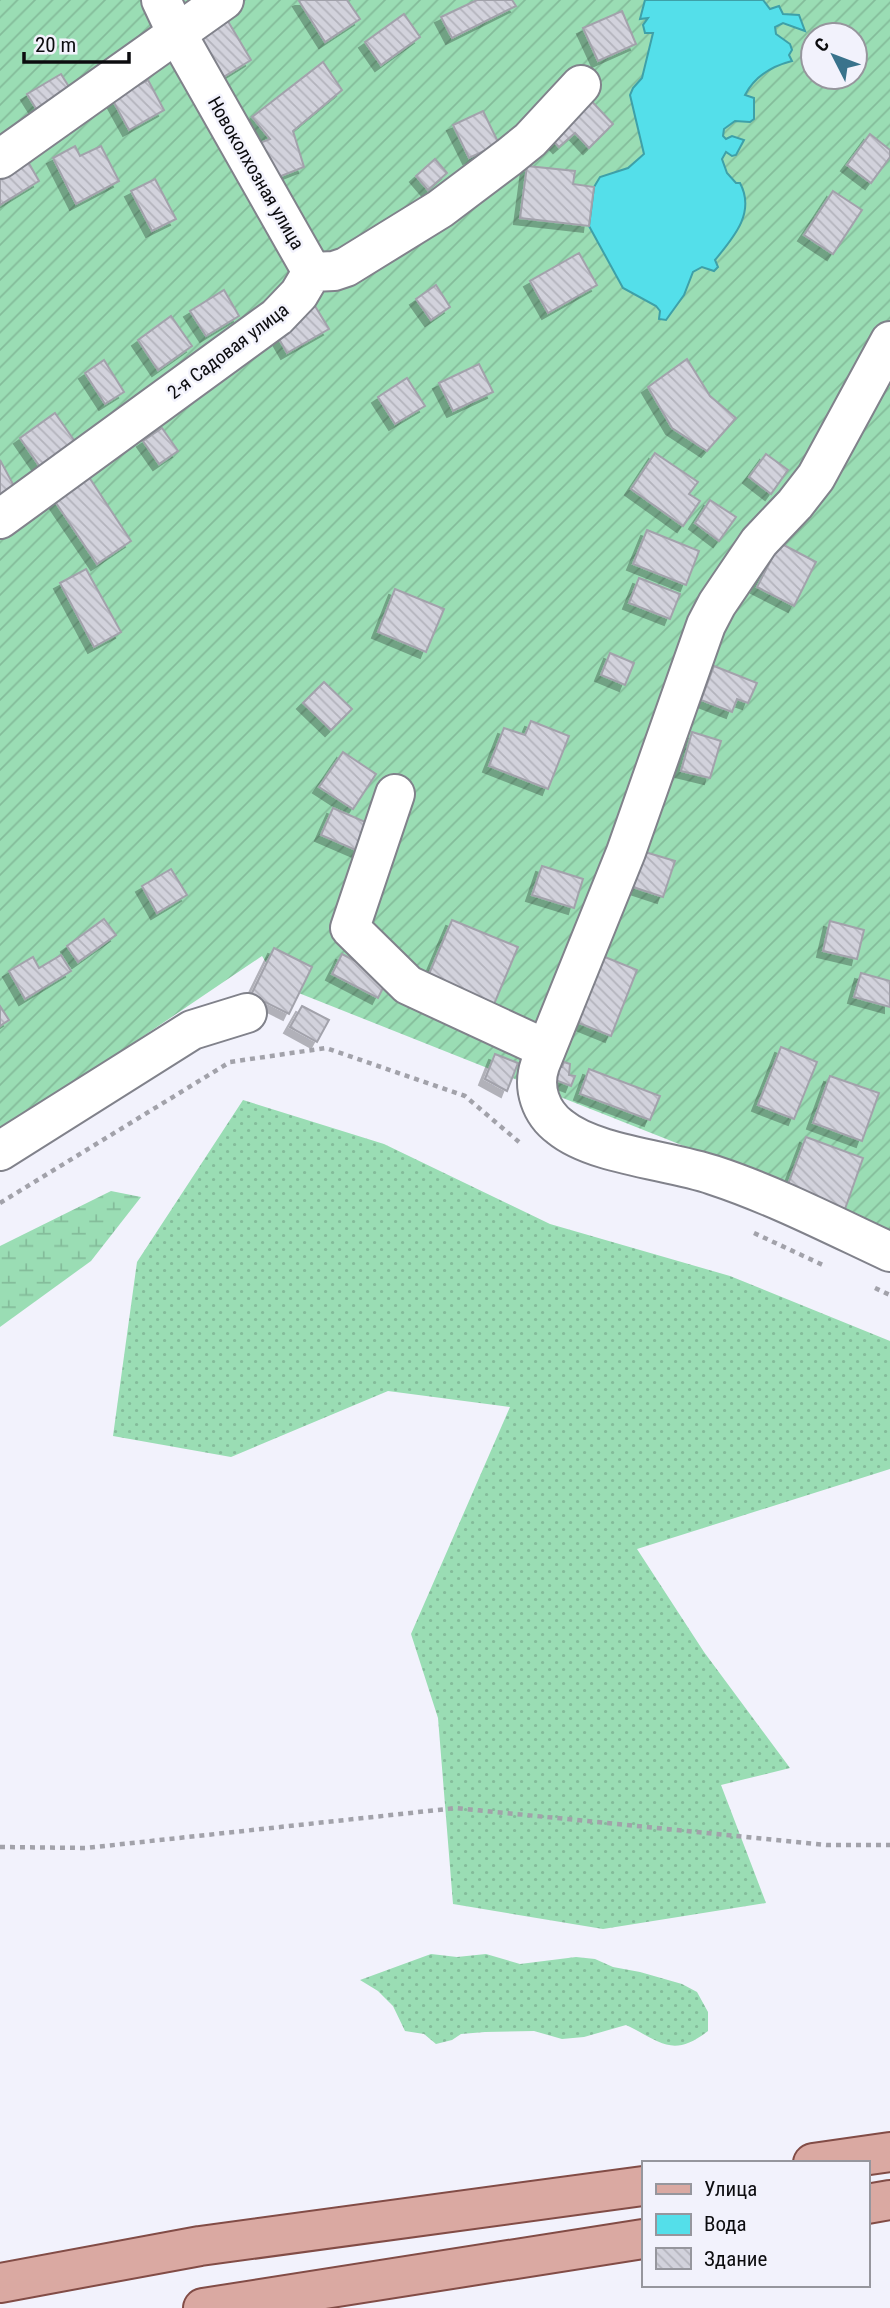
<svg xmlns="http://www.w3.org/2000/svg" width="890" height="2308" viewBox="0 0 890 2308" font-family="'Roboto Condensed',sans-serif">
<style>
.grass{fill:url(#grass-dots)}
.wetland{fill:url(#wetland-marsh)}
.garden{fill:url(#garden-furrows);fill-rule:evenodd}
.water{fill:#54dfea;stroke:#3ea0a8;stroke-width:2}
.building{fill:url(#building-back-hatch);stroke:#a2a2ab;stroke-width:2;filter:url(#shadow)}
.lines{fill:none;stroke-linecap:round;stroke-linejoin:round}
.minor-casing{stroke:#81828b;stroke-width:42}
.major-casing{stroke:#824c46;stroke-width:42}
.path{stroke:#a2a2aa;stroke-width:4.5;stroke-dasharray:5 5;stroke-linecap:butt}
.minor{stroke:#fff;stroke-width:38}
.major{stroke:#daa9a2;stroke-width:38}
.labels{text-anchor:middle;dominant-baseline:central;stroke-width:5;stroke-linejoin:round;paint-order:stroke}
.street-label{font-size:19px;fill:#0c0c0f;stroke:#f2f2fc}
</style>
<defs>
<pattern id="grass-dots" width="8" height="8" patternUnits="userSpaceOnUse" patternTransform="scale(1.75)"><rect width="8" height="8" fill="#9addb4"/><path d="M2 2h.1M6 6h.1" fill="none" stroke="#84bc9a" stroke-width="1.8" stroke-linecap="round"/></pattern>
<pattern id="wetland-marsh" width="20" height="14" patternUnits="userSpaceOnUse" patternTransform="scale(1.75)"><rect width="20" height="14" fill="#9addb4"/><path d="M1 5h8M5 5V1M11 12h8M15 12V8" fill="none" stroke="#84bc9a"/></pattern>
<pattern id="garden-furrows" width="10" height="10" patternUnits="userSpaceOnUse" patternTransform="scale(1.75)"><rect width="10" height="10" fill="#9addb4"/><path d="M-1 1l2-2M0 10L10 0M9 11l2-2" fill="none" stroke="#84bc9a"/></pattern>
<pattern id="building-back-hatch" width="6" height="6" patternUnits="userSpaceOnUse" patternTransform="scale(1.75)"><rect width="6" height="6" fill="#d2d2dc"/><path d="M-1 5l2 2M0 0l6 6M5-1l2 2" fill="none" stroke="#b3b3bc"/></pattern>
<filter id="shadow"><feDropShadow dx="-6" dy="6" stdDeviation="0" flood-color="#0004"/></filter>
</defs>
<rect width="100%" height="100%" fill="#f2f2fc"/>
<g class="grass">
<polygon points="243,1100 384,1144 550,1224 730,1276 890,1341 890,1469 637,1549 704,1652 790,1768 721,1785 766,1903 603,1929 453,1904 438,1718 411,1634 510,1407 388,1391 231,1457 113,1436 137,1262"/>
<path d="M431,1954L457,1957L486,1954L520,1964L576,1957L595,1959L613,1967L640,1972L682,1984L697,1992L708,2012V2031C672,2059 660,2041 626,2025L584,2037L562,2039L534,2031L485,2032L461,2034L452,2040L436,2044L424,2034L405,2031L393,2006L378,1991L360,1980Z"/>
</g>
<polygon class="wetland" points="111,1191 141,1197 91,1261 0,1327 0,1246"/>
<path class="garden" d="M0,0H890V1239L787,1187L281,986L262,956L0,1133ZM813,35H855V77H813Z"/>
<path class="water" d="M645,0H763L770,9L779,6L783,14L799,15L805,31L783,23L775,27L776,34L790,44L792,50L789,55L792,61C772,66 755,76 745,95L754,98V119L750,122L735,121L724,129L723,136L726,139L732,136L744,140L736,155L732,156L726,152L722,159L727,173L736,183H740C756,213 733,238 715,260L718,267L714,271L702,267L693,272L684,295L666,320L659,319L660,311L656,306L623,288L589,226L594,187L600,177L628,168L644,154L630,95L633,88L642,78L653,33H645L643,25L648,18L640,19Z"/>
<g class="building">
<polygon points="301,0 347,0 360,19 325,42 299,1"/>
<polygon points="477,0 512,0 516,6 452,38 441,17"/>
<polygon points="622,11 636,44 598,61 583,28"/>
<polygon points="404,14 420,37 381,65 365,42"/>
<polygon points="226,18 251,60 217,81 191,39"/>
<polygon points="323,62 342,90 293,131 304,167 271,180 252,146 270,139 252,117"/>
<polygon points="61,74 74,95 40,115 27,94"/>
<polygon points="148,80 164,110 129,130 112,99"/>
<polygon points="584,93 613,124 589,148 575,133 559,147 544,131"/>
<polygon points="483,111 499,144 469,158 453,125"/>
<polygon points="870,134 890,150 890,157 871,183 847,165"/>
<polygon points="75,146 80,156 101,146 119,181 76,204 53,158"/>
<polygon points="435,159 447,173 428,190 416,176"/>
<polygon points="27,160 39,181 0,205 0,176"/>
<polygon points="527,166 575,171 573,184 594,187 589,226 520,218"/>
<polygon points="155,179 176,219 152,231 131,191"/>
<polygon points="833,191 862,210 833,254 804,235"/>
<polygon points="579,253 597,285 548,313 530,281"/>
<polygon points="436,285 450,307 431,320 416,299"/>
<polygon points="224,290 239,316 206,336 190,311"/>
<polygon points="315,306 329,329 287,353 274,330"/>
<polygon points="171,316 192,346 158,370 138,340"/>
<polygon points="687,359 710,396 736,418 707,451 672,428 648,387"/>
<polygon points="104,360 124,392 105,404 85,373"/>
<polygon points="479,364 493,392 453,411 439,383"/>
<polygon points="407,378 425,406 395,424 378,397"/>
<polygon points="55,413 76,443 40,467 20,438"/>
<polygon points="162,428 178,451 159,464 143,441"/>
<polygon points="655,453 698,482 689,494 700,501 683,526 631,489"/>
<polygon points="766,454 788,470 771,494 749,477"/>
<polygon points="0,460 14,486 0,494"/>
<polygon points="85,471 131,541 97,564 50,494"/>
<polygon points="710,500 736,517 719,541 695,523"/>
<polygon points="647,530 699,551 686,585 633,564"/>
<polygon points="780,543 816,562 794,606 757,587"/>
<polygon points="86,569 121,632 94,647 60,583"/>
<polygon points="639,578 680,594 670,619 629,603"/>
<polygon points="395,589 444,609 426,652 378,632"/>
<polygon points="610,653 634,663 625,685 601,675"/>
<polygon points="714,666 757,683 748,703 737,699 732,712 701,700"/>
<polygon points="324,682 352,709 331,730 303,703"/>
<polygon points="531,721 569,736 548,789 489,766 504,728 525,735"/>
<polygon points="692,732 721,741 710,778 681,771"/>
<polygon points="343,752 376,774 353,809 319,787"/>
<polygon points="333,808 370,824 358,851 321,835"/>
<polygon points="645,852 675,861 663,897 633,887"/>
<polygon points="542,866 583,879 574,908 532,895"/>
<polygon points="171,869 187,895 157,913 142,886"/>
<polygon points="104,919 116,935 78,962 67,946"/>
<polygon points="452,920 518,947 492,1009 426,981"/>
<polygon points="830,921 864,930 857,959 823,951"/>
<polygon points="274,948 312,967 289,1014 251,995"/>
<polygon points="342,954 388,978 378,998 332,974"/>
<polygon points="61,955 71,971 25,999 9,971 33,957 39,968"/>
<polygon points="600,955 637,970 611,1036 574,1021"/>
<polygon points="861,973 890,981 890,1007 854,997"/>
<polygon points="0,1006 9,1020 0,1026"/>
<polygon points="302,1006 329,1020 317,1042 290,1027"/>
<polygon points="781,1047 817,1062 794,1119 758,1105"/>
<polygon points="495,1054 518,1063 507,1091 485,1079"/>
<polygon points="564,1062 570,1064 569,1075 575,1076 571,1086 550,1078 555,1065 562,1067"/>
<polygon points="589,1069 660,1096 650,1120 580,1094"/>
<polygon points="830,1076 879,1093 862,1141 813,1123"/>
<polygon points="806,1137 863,1158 845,1209 787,1187"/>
</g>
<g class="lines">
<defs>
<g id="minor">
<polyline points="161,0 177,34 312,272"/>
<polyline points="0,159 224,0"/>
<path d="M890,341L816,477L795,504L759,542L717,604L706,625L626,852L540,1065C532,1088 541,1113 560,1127C594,1155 669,1160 713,1175C774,1195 832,1225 890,1252"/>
<polyline points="0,519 277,317 299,294 312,272 334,271 346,267 440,209 509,157 530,140 581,85"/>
<polyline points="395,794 350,928 408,985 546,1049"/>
<polyline points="0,1151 192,1030 247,1013"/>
</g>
<g id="major">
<polyline points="813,2163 890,2152"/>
<polyline points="867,2204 890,2200"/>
<polyline points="0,2283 200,2246 643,2186"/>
<polyline points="203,2308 643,2239"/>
</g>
</defs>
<use href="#minor" class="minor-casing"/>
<use href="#major" class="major-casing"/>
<g class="path">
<polyline points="0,1203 230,1062 326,1048 465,1096 519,1142"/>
<polyline points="754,1233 825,1266"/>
<polyline points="875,1288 890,1295"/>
<polyline points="0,1847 86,1848 456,1808 827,1845 890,1845"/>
</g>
<use href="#minor" class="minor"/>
<use href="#major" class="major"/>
</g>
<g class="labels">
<g class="street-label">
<text transform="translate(256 173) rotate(60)">Новоколхозная улица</text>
<text transform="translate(228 351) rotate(-37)">2-я Садовая улица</text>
</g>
</g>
<rect x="642" y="2161" width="228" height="126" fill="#f2f2fc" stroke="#96969d" stroke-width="2"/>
<rect x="656" y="2184" width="35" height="10" fill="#daa9a2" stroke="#96969d" stroke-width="2"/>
<text x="704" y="2196" font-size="21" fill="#0c0c0f">Улица</text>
<rect x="656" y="2214" width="35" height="21" fill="#54dfea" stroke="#96969d" stroke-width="2"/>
<text x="704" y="2231" font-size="21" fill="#0c0c0f">Вода</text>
<rect x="656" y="2248" width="35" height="21" fill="url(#building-back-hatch)" stroke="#96969d" stroke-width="2"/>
<text x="704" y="2266" font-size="21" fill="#0c0c0f">Здание</text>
<g transform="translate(834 56) rotate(312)"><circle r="33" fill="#f2f2fc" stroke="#96969d" stroke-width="2"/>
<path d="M0-5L12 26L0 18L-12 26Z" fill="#39738c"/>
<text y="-10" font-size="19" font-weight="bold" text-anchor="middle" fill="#0c0c0f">С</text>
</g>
<path d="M24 52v10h105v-10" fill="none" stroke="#0c0c0f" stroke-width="3.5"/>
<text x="35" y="52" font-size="21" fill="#0c0c0f" stroke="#f2f2fc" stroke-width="5" paint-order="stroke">20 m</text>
</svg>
